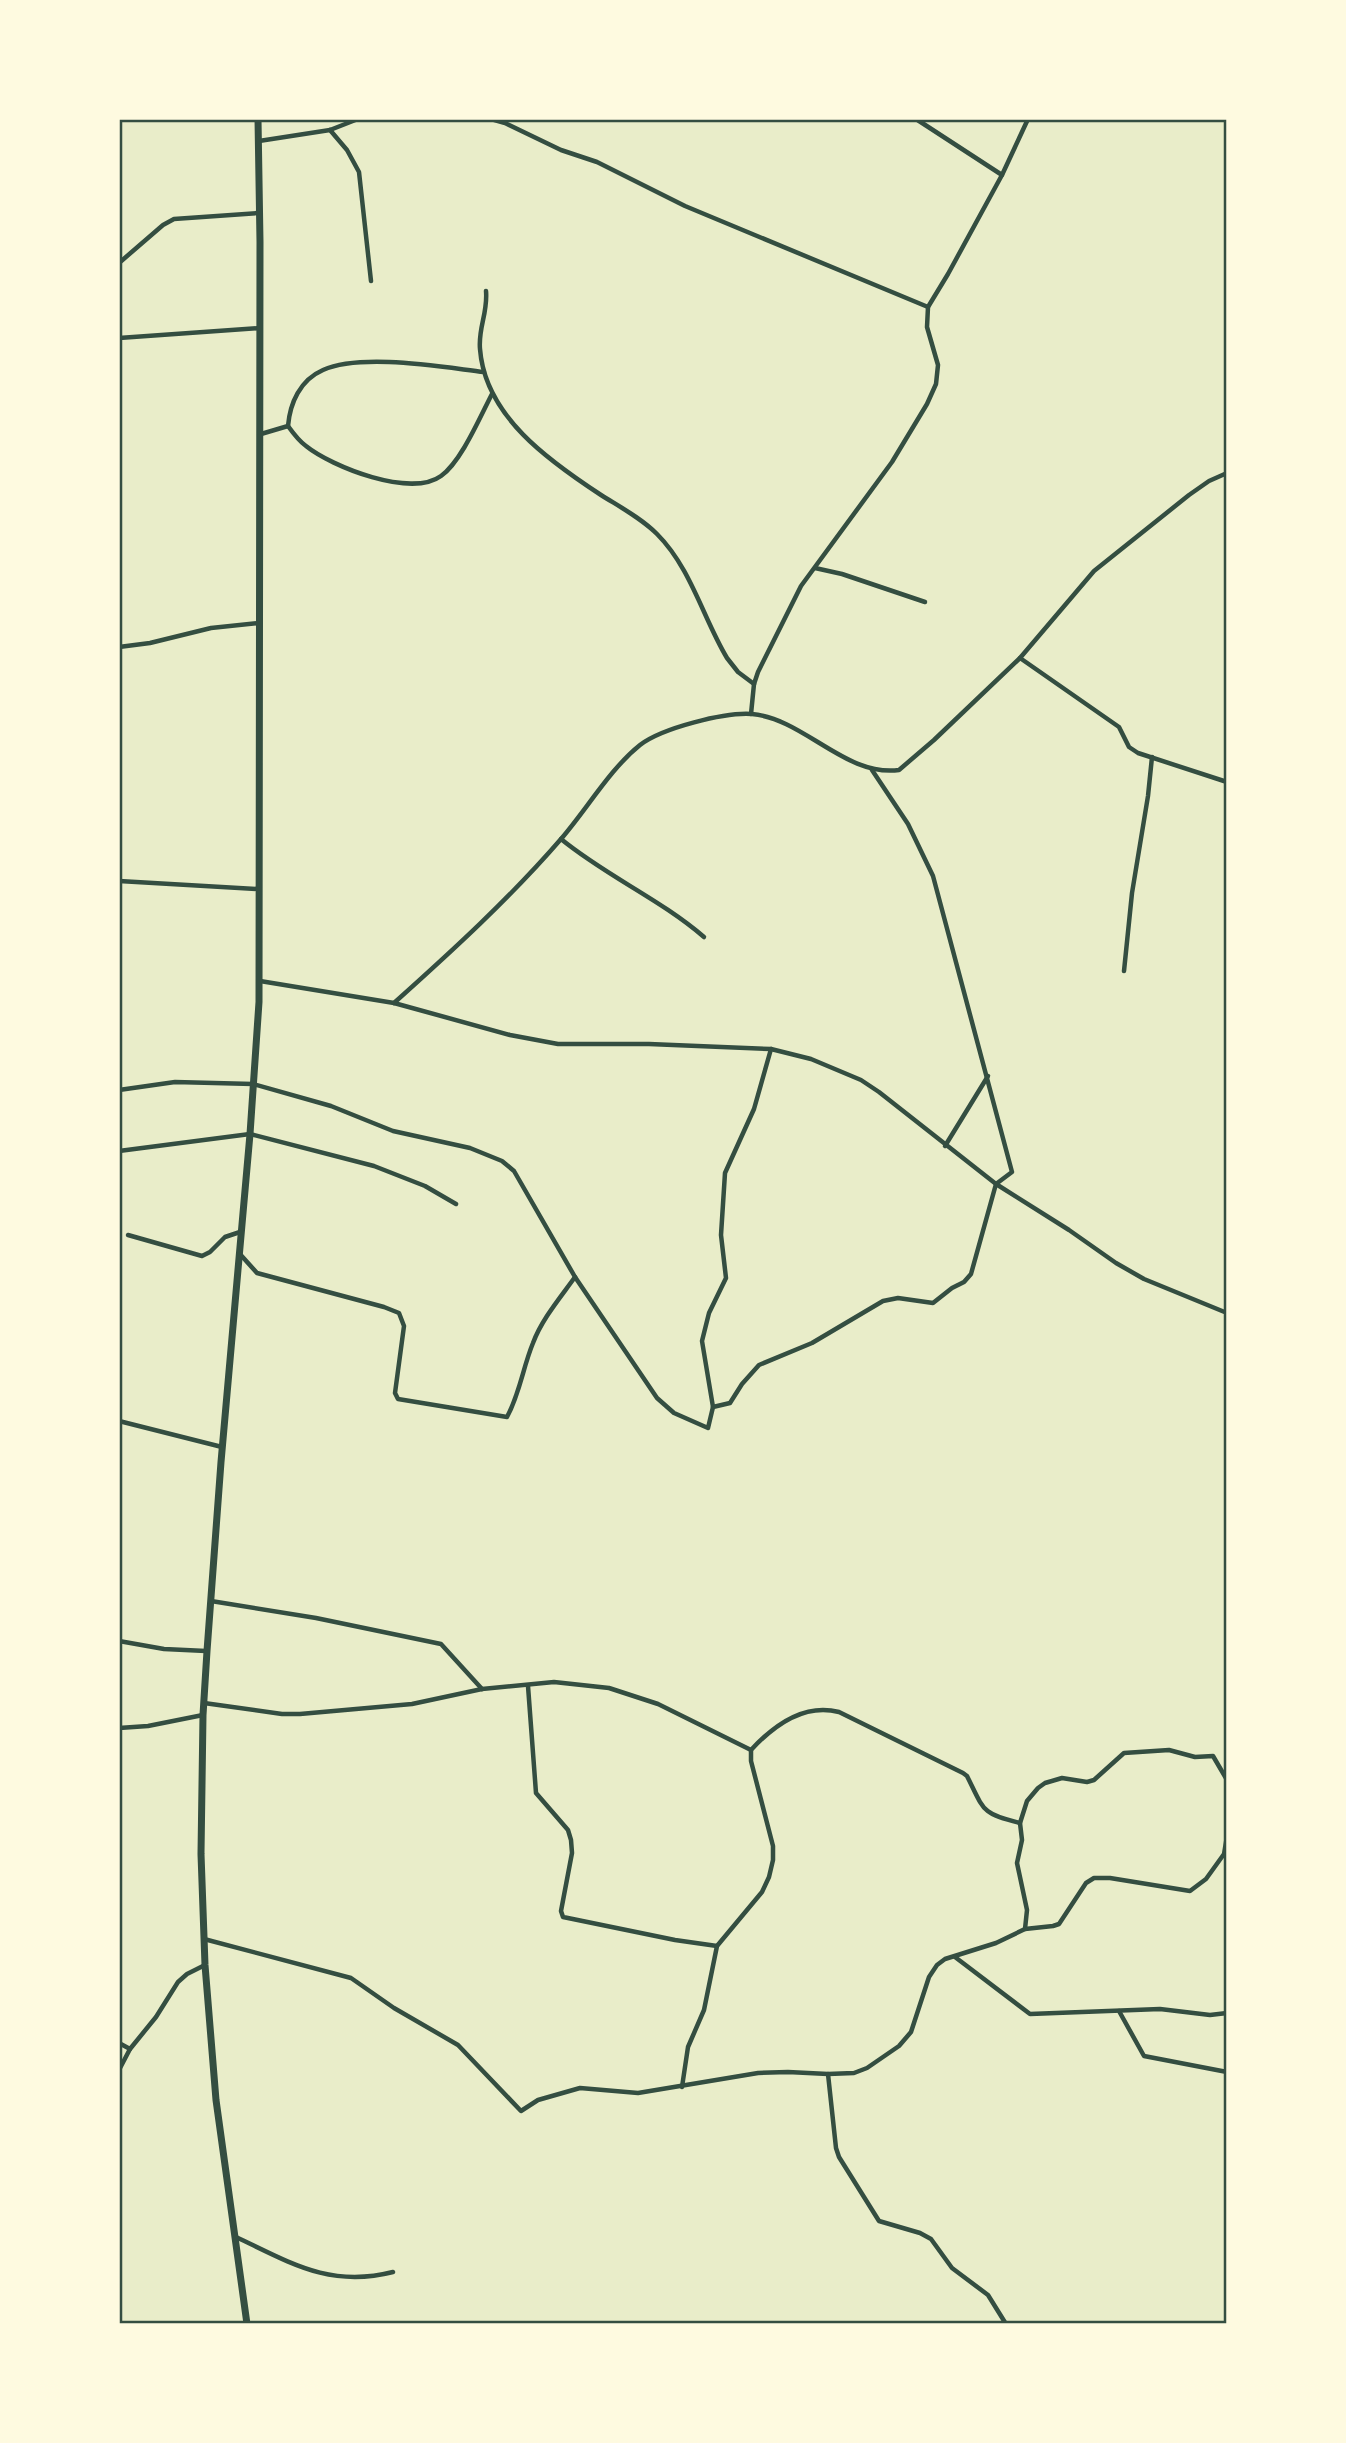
<svg xmlns="http://www.w3.org/2000/svg" width="1346" height="2443" viewBox="0 0 1346 2443" font-family="Quicksand,sans-serif">
<style>
.lines{fill:none;stroke-linecap:round;stroke-linejoin:round}
.minor{stroke:#344e41;stroke-width:4.5}
.primary{stroke:#344e41;stroke-width:7}
.neatline{fill:none;stroke:#344e41;stroke-width:2.5}
</style>
<rect width="100%" height="100%" fill="#e9edc9"/>
<g class="lines">
<g class="minor">
<polyline points="491,119 505,123 561,150 597,162 685,206 928,307"/>
<polyline points="916,119 1002,175"/>
<polyline points="330,130 347,150 359,172 371,281"/>
<polyline points="259,141 330,130 358,119"/>
<polyline points="119,263 163,225 174,219 259,213"/>
<path d="M486,291C488,313 478,328 480,349C485,416 549,461 601,495C620,507 641,518 657,534C691,568 703,618 727,658L738,672L754,684"/>
<polyline points="119,338 260,328"/>
<path d="M288,426C293,433 299,441 306,446C332,467 411,498 441,476C461,462 480,417 492,394"/>
<path d="M261,434L288,426C290,403 300,380 323,370C362,353 441,367 484,372"/>
<polyline points="815,568 842,574 925,602"/>
<polyline points="119,647 150,643 211,628 259,623"/>
<polyline points="1020,658 1119,727 1129,747 1138,753 1227,782"/>
<polyline points="751,714 754,684 758,672 801,586 892,462 927,404 936,384 938,365 927,327 928,307 948,274 1002,175 1028,119"/>
<path d="M561,839C606,876 660,899 704,937"/>
<polyline points="119,881 258,889"/>
<polyline points="1124,971 1132,893 1148,796 1152,757"/>
<polyline points="260,981 394,1003 510,1035 558,1044 649,1044 771,1049 811,1059 861,1080 879,1092 996,1184 1069,1230 1116,1263 1144,1279 1227,1313"/>
<path d="M394,1003C452,951 510,898 561,839C587,809 610,769 640,745C662,728 725,712 752,714C805,719 845,777 899,770L934,740L1020,658L1094,571L1189,495L1209,481L1227,473"/>
<polyline points="119,1090 175,1082 253,1084 331,1106 393,1131 470,1148 502,1161 514,1171 575,1277 657,1398 674,1413 708,1428 713,1407 702,1341 709,1313 726,1278 721,1235 725,1173 754,1109 771,1049"/>
<polyline points="945,1146 988,1076"/>
<polyline points="119,1151 250,1134 374,1166 425,1186 456,1204"/>
<polyline points="128,1235 202,1256 210,1252 225,1237 240,1232"/>
<path d="M239,1253L257,1273L384,1307L399,1313L404,1326L395,1393L398,1399L507,1417C520,1393 523,1367 533,1343C542,1319 560,1298 575,1277"/>
<polyline points="713,1407 730,1403 742,1384 759,1365 812,1343 883,1301 898,1298 933,1303 952,1288 964,1282 971,1274 996,1184 1012,1172 933,876 908,824 872,770"/>
<polyline points="119,1421 222,1447"/>
<polyline points="211,1601 316,1618 441,1644 482,1689"/>
<polyline points="119,1641 164,1649 206,1651"/>
<polyline points="528,1686 536,1793 568,1830 571,1840 572,1853 561,1911 563,1917 675,1940 717,1946"/>
<polyline points="204,1703 282,1714 300,1714 412,1704 482,1689 554,1682 609,1688 658,1704 751,1750"/>
<polyline points="119,1728 148,1726 203,1715"/>
<polyline points="1025,1929 1027,1910 1017,1863 1022,1840 1020,1823 1027,1801 1038,1788 1045,1783 1062,1778 1087,1782 1094,1780 1124,1753 1169,1750 1195,1757 1213,1756 1227,1780"/>
<polyline points="204,1939 351,1978 394,2008 458,2045 521,2111 538,2100 580,2088 638,2093 758,2073 788,2072 828,2074 854,2073 867,2068 899,2046 911,2032 929,1977 937,1965 945,1959 996,1943 1025,1929 1053,1926 1059,1924 1086,1883 1094,1878 1110,1878 1190,1891 1206,1879 1224,1854 1227,1836"/>
<polyline points="955,1957 1030,2014 1160,2009 1210,2015 1227,2013"/>
<polyline points="1119,2011 1144,2056 1227,2072"/>
<polyline points="119,2043 130,2049 156,2017 178,1982 187,1974 205,1965"/>
<polyline points="119,2070 130,2049"/>
<polyline points="828,2074 836,2148 839,2157 879,2221 920,2233 931,2239 952,2268 988,2295 1006,2324"/>
<path d="M682,2087L688,2047L704,2010L717,1946L762,1892L769,1877L773,1860V1846L751,1761V1750C774,1725 805,1703 839,1712L963,1773L967,1776C984,1810 981,1814 1020,1823"/>
<path d="M236,2237C291,2263 330,2288 393,2272"/>
</g>
<polyline class="primary" points="247,2324 216,2100 205,1965 201,1854 203,1715 207,1651 221,1462 250,1134 259,1002 260,242 258,119"/>
</g>
<rect width="1346" height="2443" fill="none" stroke="#fefae0" stroke-width="242"/>
<rect x="121" y="121" width="1104" height="2201" class="neatline"/>
</svg>
